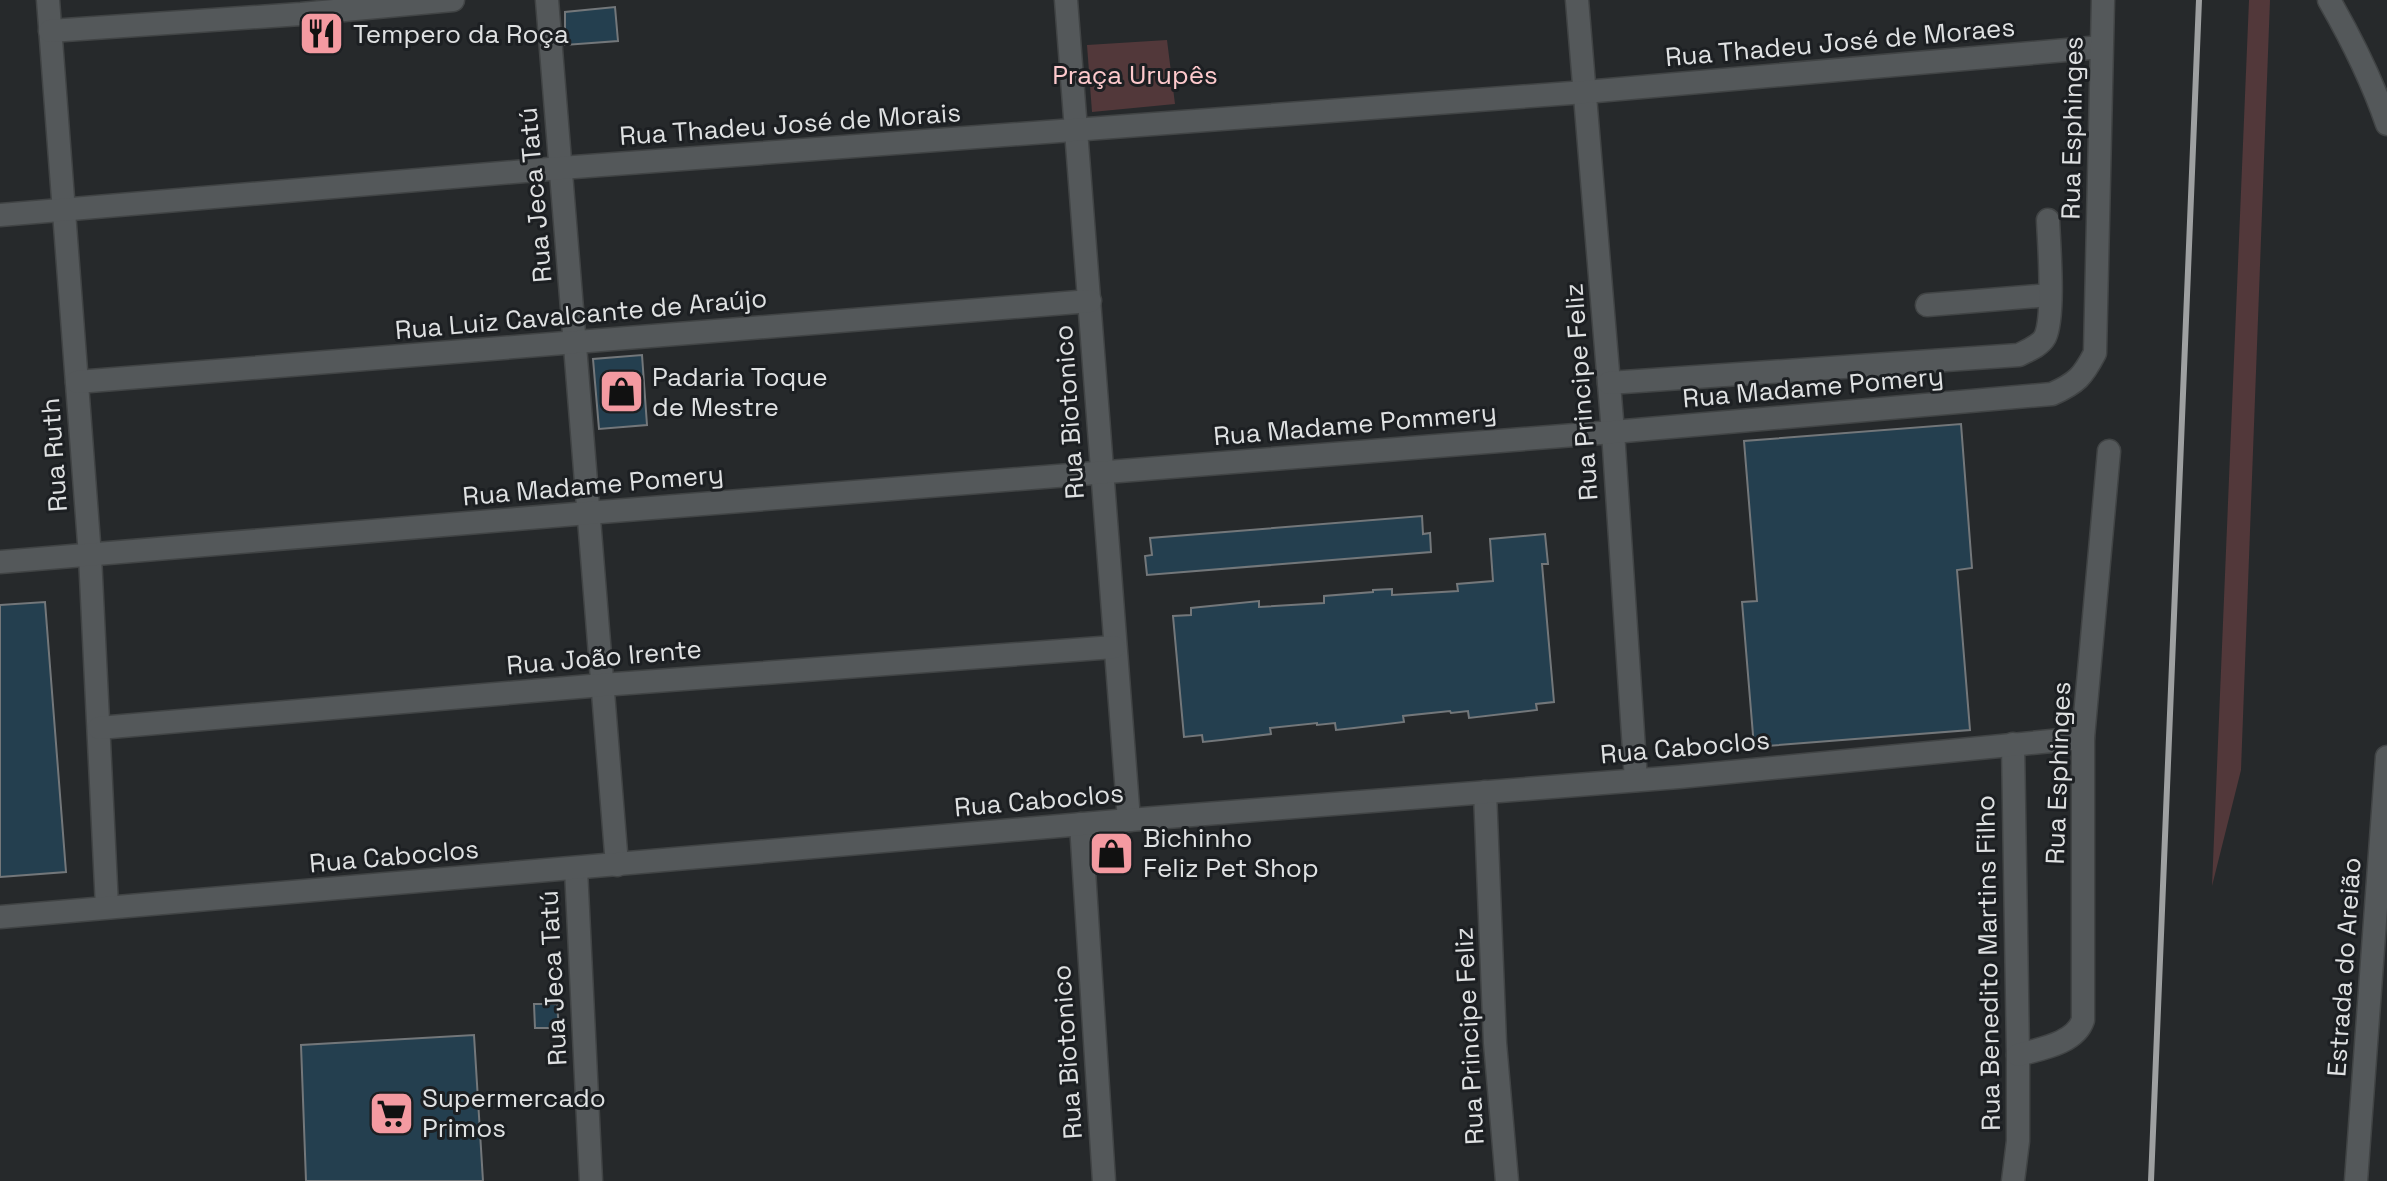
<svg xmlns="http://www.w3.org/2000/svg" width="2387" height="1181" viewBox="0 0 2387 1181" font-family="'Space Grotesk',sans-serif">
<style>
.green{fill:#52383a}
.building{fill:#243f4f;stroke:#73777a;stroke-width:2}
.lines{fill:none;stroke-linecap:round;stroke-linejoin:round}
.minor-casing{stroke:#414445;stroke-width:25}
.minor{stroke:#54585a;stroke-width:22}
.rail{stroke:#9ea0a1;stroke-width:6}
.labels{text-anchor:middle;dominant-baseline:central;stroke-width:6;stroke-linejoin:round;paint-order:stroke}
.poi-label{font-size:26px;fill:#dfe1e2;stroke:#1c1f22;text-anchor:start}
.street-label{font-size:26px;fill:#dfe1e2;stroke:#1c1f22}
.park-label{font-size:26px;fill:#fdc9cc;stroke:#1c1f22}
</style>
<rect width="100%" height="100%" fill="#26292b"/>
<g class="green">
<polygon points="2249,0 2270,0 2241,770 2212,886"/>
<polygon points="1167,40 1175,104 1092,112 1087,45"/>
</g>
<g class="building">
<polygon points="615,7 618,41 565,45 565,12"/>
<polygon points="338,25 341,48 307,52 306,28"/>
<polygon points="642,355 647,425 599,429 593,359"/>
<polygon points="1961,424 1972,568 1957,570 1970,730 1754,747 1742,602 1757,601 1744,441"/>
<polygon points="1422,516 1423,534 1430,533 1431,552 1147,575 1145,556 1152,555 1150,538"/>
<polygon points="1545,534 1548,564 1542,564 1554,702 1536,704 1537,710 1469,718 1468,711 1451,713 1450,711 1403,716 1404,722 1354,728 1336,730 1335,723 1317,725 1317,723 1270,728 1271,734 1221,740 1203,742 1202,735 1184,737 1173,616 1191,615 1191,608 1259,601 1259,607 1324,603 1324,596 1373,592 1373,590 1392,589 1392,595 1458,591 1457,584 1493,581 1490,539"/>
<polygon points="45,602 66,872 0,877 0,605"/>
<polygon points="534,1004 557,1004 559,1028 535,1028"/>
<polygon points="474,1035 483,1181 306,1181 301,1045"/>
</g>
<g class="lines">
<defs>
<g id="minor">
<polyline points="48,0 90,556 107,907"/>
<polyline points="547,0 617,865"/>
<polyline points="1066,0 1129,820"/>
<polyline points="1577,0 1613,432 1636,780"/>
<path d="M2329,0C2352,40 2372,80 2387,124"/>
<polyline points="50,31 301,14 453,0"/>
<polyline points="0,215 561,168 1585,92 2101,47"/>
<polyline points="1927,305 2050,295"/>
<polyline points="77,382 1090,301"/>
<path d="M1609,383L2019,355C2028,350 2040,346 2045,337C2055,316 2049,245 2048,220"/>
<path d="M0,562L588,513L1613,432L2052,394C2077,383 2083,376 2095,353L2103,0"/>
<polyline points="99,728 602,685 1114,647"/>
<polyline points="2013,744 2018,1055 2018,1141 2013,1181"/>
<polyline points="1485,792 1495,1043 1507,1181"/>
<polyline points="1081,824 1104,1181"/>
<polyline points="576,869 591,1181"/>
<polyline points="0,917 1129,820 1679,777 2083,738"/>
<path d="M2018,1055C2039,1049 2075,1044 2083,1020V738L2109,451"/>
<polyline points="2356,1181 2387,757"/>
</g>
</defs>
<use href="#minor" class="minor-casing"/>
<use href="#minor" class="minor"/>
<polyline class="rail" points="2151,1181 2199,0"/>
</g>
<defs>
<symbol id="restaurant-square" viewBox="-11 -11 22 22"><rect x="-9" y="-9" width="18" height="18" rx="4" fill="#f49aa1" stroke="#1c1f22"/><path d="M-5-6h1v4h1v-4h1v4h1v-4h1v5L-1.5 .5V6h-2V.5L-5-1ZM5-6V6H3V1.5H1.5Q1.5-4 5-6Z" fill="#111"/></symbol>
<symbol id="shop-square" viewBox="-11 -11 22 22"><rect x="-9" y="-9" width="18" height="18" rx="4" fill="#f49aa1" stroke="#1c1f22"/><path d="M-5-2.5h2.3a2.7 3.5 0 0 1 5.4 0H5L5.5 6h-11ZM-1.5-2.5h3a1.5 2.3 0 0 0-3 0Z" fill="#111"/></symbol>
<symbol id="supermarket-square" viewBox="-11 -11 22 22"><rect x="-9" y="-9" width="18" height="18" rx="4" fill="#f49aa1" stroke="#1c1f22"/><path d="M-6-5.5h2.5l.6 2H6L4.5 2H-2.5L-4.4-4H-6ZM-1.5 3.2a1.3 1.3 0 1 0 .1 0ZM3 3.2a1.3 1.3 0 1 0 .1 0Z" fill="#111"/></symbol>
</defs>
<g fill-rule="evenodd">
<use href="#restaurant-square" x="296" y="8" width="51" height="51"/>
<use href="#shop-square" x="596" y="366" width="51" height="51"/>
<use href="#shop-square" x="1086" y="828" width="51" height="51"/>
<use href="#supermarket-square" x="366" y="1088" width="51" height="51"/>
</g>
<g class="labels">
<g class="poi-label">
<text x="353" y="34">Tempero da Roça</text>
<text x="652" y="377">Padaria Toque<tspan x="652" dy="30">de Mestre</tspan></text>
<text x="1143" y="838">Bichinho<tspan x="1143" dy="30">Feliz Pet Shop</tspan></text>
<text x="422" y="1098">Supermercado<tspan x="422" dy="30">Primos</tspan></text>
</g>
<g class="street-label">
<text transform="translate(1840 42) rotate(-5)">Rua Thadeu José de Moraes</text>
<text transform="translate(790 124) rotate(-4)">Rua Thadeu José de Morais</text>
<text transform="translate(2072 128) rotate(-89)">Rua Esphinges</text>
<text transform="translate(535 195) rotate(-95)">Rua Jeca Tatú</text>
<text transform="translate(581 314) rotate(-5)">Rua Luiz Cavalcante de Araújo</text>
<text transform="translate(1813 387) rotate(-5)">Rua Madame Pomery</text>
<text transform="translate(1581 392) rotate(-94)">Rua Principe Feliz</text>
<text transform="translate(1069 412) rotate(-94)">Rua Biotonico</text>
<text transform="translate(1355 424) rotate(-5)">Rua Madame Pommery</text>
<text transform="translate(54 455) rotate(-94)">Rua Ruth</text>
<text transform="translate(593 485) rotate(-5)">Rua Madame Pomery</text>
<text transform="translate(604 657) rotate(-5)">Rua João Irente</text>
<text transform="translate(1685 747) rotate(-5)">Rua Caboclos</text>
<text transform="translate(2058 773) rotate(-88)">Rua Esphinges</text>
<text transform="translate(1039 800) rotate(-5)">Rua Caboclos</text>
<text transform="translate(394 856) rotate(-5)">Rua Caboclos</text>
<text transform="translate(1988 963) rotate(-91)">Rua Benedito Martins Filho</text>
<text transform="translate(2344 967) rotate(-86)">Estrada do Areião</text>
<text transform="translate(553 978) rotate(-93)">Rua Jeca Tatú</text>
<text transform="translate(1469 1036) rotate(-93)">Rua Principe Feliz</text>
<text transform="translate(1067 1052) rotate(-94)">Rua Biotonico</text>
</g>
<g class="park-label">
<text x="1135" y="75">Praça Urupês</text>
</g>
</g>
</svg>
